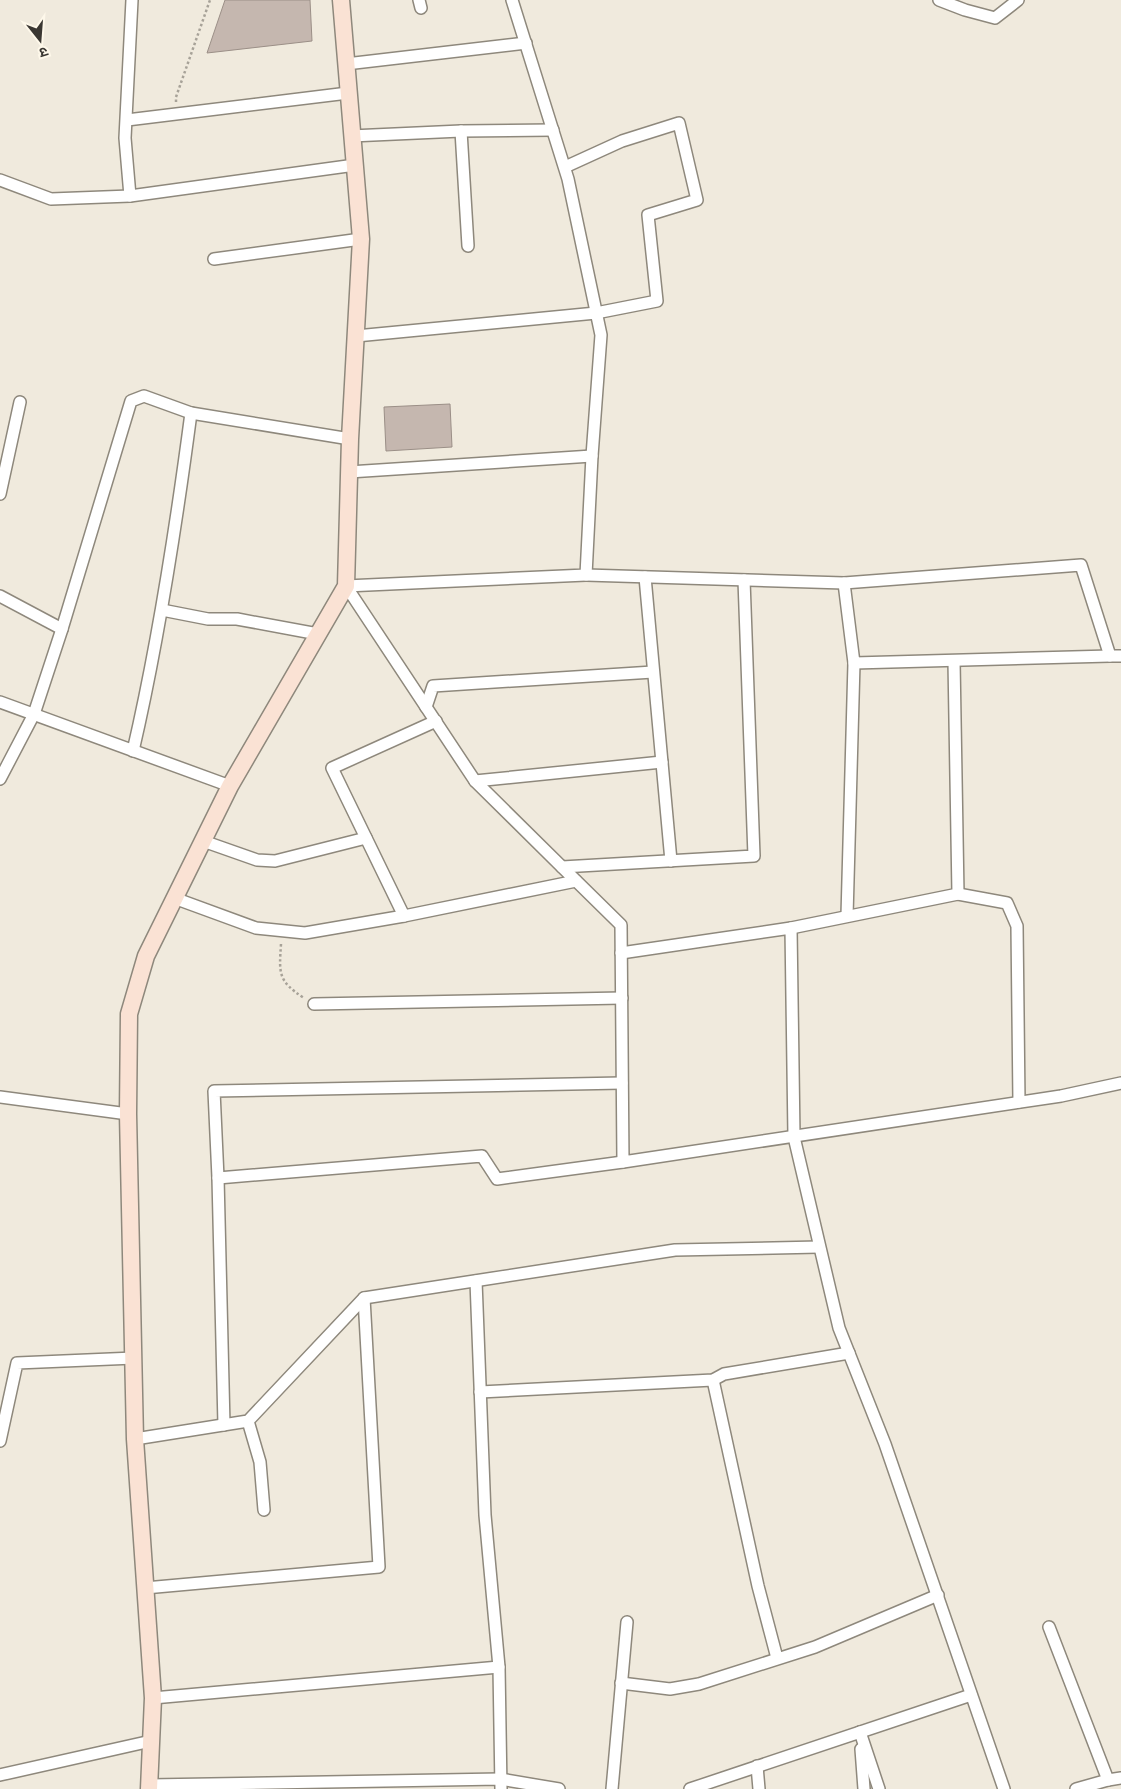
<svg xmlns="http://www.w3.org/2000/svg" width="1121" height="1789" viewBox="0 0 1121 1789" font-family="Helvetica,'Noto Sans Devanagari',sans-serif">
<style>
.building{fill:#c5b7af;stroke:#9b8f87}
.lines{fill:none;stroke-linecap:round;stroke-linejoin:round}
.street-casing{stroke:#8e887c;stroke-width:14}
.secondary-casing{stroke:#8e887c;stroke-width:19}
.path{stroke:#a7a298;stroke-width:2.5;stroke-dasharray:2.5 2.5;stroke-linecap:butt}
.street{stroke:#fff;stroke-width:11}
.secondary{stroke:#fae2d4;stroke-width:16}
</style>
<rect width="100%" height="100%" fill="#f0eadd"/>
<g class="building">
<polygon points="225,0 310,0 312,41 207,53"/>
<polygon points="450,404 452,447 386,451 384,407"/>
</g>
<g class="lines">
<defs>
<g id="street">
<polyline points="419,0 421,8"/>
<polyline points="939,0 965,10 995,18 1018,0"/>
<polyline points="346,64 526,43"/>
<polyline points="127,120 348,93"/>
<polyline points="461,131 468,246"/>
<polyline points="351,136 461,131 553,130"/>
<polyline points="0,180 51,199 130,196 355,165"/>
<polyline points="130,196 125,138 132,0"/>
<polyline points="214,259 361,239"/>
<polyline points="356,336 596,313 657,301 648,215 697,200 679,123 622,141 565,167"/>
<polyline points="349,472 592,456"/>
<polyline points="0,494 20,402"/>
<polyline points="586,575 844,583 1081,565 1110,656 1121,656"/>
<polyline points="645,577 671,861"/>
<polyline points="844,583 854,663 1110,656"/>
<polyline points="346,586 586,575 592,456 601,335 568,179 512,0"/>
<polyline points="346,586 475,781 562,867 754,856 744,580"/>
<polyline points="0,596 62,629"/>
<polyline points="162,610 208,619 237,619 318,634"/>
<polyline points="0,702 230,786"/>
<polyline points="426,707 433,686 653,672"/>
<path d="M133,751C159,639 176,527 191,413"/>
<polyline points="0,779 34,714 62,629 131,401 144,396 191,413 350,439"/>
<polyline points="475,781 662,762"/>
<polyline points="203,841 257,860 275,861 366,838"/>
<polyline points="562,867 621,925 623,1162 1061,1096 1121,1083"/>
<polyline points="958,894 1007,903 1017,926 1019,1102"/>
<polyline points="174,898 256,928 305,933 404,916 576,881"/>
<polyline points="404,916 332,768 436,721"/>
<polyline points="847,916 854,663"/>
<polyline points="791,928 958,894 954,661"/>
<polyline points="621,953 791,928 794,1137 839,1328 885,1444 1004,1789"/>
<polyline points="314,1004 622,998"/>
<polyline points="622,1083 214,1091 218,1178 482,1156 497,1179 623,1162"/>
<polyline points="0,1097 128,1114"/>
<polyline points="218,1178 224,1425"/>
<polyline points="476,1281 485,1515 499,1667 501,1789"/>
<polyline points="713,1380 758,1586 777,1658"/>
<polyline points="480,1392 713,1380 724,1374 849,1353"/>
<polyline points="248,1421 260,1462 264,1510"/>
<polyline points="135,1439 248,1421 364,1298 675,1250 819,1247"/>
<polyline points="0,1441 17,1363 134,1358"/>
<polyline points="145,1588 379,1567 364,1298"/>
<polyline points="1049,1627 1108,1780"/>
<polyline points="621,1683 670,1689 699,1684 815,1647 938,1595"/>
<polyline points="153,1698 499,1667"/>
<polyline points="860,1732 879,1789"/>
<polyline points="861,1749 864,1789"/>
<polyline points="757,1766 759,1789"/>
<polyline points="0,1775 151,1741"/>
<polyline points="150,1785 500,1779 559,1789"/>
<polyline points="612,1789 627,1622"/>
<polyline points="690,1789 971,1695"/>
<polyline points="1076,1789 1108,1780 1121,1778"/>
</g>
<polyline id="secondary" points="149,1789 153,1698 135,1439 128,1114 129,1014 146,956 230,786 346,586 350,439 361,239 341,0"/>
</defs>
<use href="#street" class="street-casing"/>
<use href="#secondary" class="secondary-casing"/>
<g class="path">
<polyline points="176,102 176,97 210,0"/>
<path d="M281,944C279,974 278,981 304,998"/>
</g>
<use href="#street" class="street"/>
<use href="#secondary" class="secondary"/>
</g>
<g transform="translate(40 40) rotate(163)" stroke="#fef8ea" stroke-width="4" paint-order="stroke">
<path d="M0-4L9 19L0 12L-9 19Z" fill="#3a3732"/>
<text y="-8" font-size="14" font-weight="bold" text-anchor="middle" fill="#3a3732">उ</text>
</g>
</svg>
